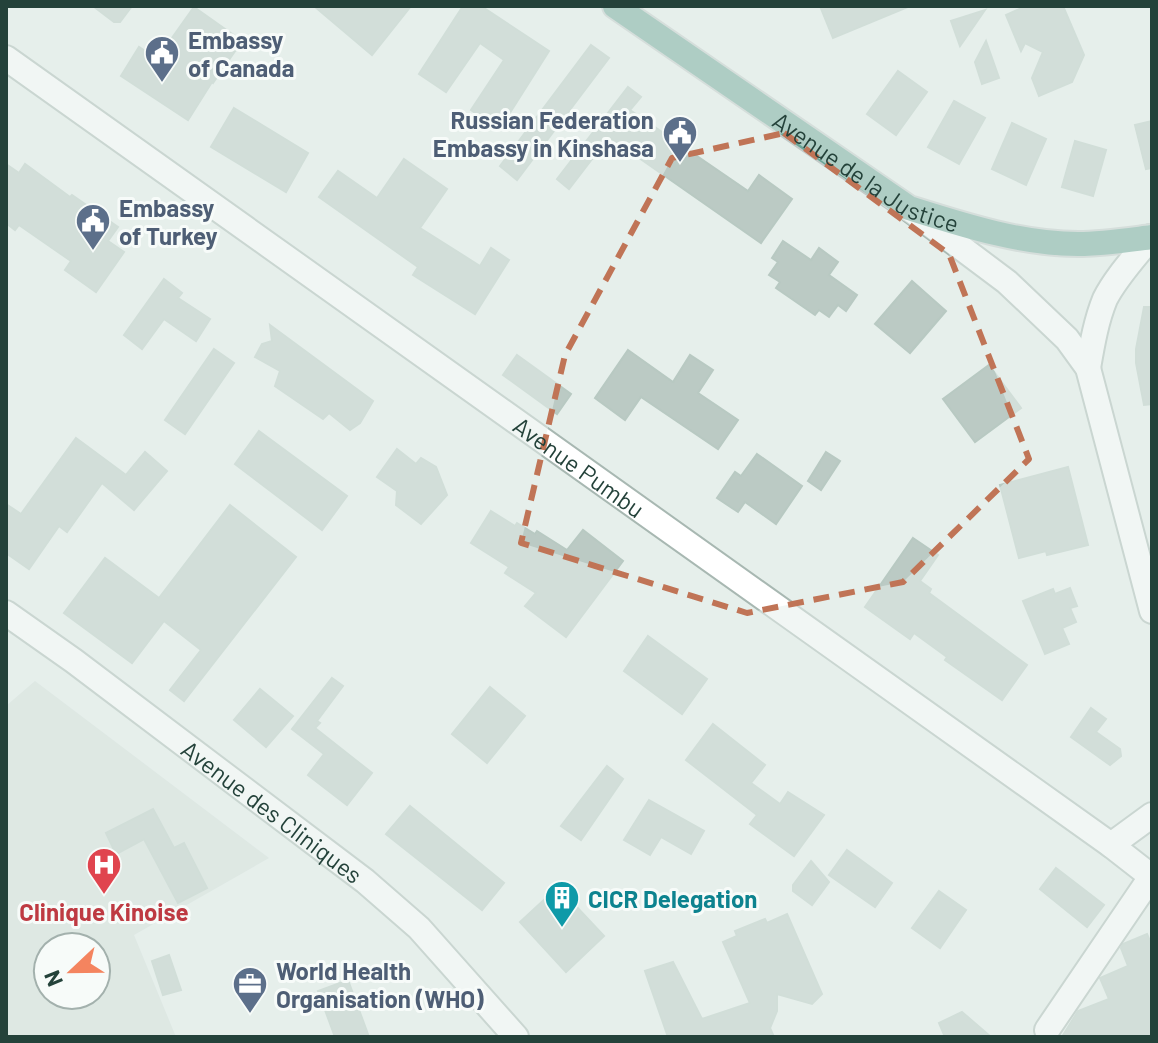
<svg xmlns="http://www.w3.org/2000/svg" width="1158" height="1043" viewBox="0 0 1158 1043" font-family="Barlow,sans-serif">
<style>
.built{fill:#d4dfda;fill-rule:evenodd}
.building{fill:#bbcac4;stroke:#b8c9c2;stroke-width:2}
.lines{fill:none;stroke-linecap:round;stroke-linejoin:round}
.minor-casing{stroke:#a8b8b2;stroke-width:28}
.major-casing{stroke:#c2cac8;stroke-width:28}
.minor{stroke:#fff;stroke-width:24}
.major{stroke:#6aa596;stroke-width:24}
.marked{fill:none;stroke:#c07456;stroke-width:6;stroke-dasharray:16 10;stroke-linejoin:round}
.labels{text-anchor:middle;dominant-baseline:central;stroke-width:6;stroke-linejoin:round;paint-order:stroke}
.service-label{font-size:24px;font-weight:bold;fill:#4e5e75;stroke:#f7fbf9;text-anchor:start}
.street-label{font-size:24px;fill:#24423a;stroke:#f7fbf9}
.culture-label{font-size:24px;font-weight:bold;fill:#0d838f;stroke:#f7fbf9;text-anchor:start}
.health-label{font-size:24px;font-weight:bold;fill:#be3a42;stroke:#f7fbf9}
</style>
<rect width="100%" height="100%" fill="#e6efeb"/>
<path class="built" d="M35,681L269,858L134,935L176,1037H6V706ZM48,947H96V995H48Z"/>
<g class="building">
<polygon points="93,6 132,6 120,22 114,22"/>
<polygon points="314,6 411,6 372,55"/>
<polygon points="463,6 481,6 549,51 499,130 471,110 504,60 480,43 446,92 419,74"/>
<polygon points="820,6 910,6 833,38"/>
<polygon points="1026,6 1063,6 1084,55 1072,82 1039,96 1032,78 1043,52 1025,43 1021,51 1006,15"/>
<polygon points="194,7 242,41 213,83 212,82 188,120 121,76 139,47 157,59"/>
<polygon points="985,10 960,46 951,21"/>
<polygon points="986,41 999,78 982,84 975,62"/>
<polygon points="591,45 609,58 517,180 500,166"/>
<polygon points="898,71 927,92 896,135 867,114"/>
<polygon points="628,87 641,97 630,110 748,191 759,175 792,199 761,243 609,137 569,189 557,179"/>
<polygon points="954,101 985,118 959,164 928,147"/>
<polygon points="234,108 308,153 286,192 211,147"/>
<polygon points="1152,121 1152,168 1146,169 1135,125"/>
<polygon points="1012,123 1046,139 1026,185 992,169"/>
<polygon points="1075,141 1106,150 1093,196 1062,187"/>
<polygon points="404,159 447,189 420,228 480,266 491,248 509,260 475,314 413,275 418,267 319,197 338,171 377,198"/>
<polygon points="6,164 19,173 25,164 70,197 72,195 118,227 108,241 124,252 96,292 65,270 71,261 19,225 15,230 6,223"/>
<polygon points="783,241 811,260 819,248 838,262 829,275 857,295 846,311 838,305 829,317 819,310 815,315 776,288 780,282 769,275 778,262 772,258"/>
<polygon points="164,279 182,293 178,298 210,319 196,341 164,319 142,349 124,335"/>
<polygon points="912,281 946,311 910,353 875,324"/>
<polygon points="1144,307 1152,307 1152,404 1144,405 1136,363 1136,349"/>
<polygon points="270,325 373,401 360,423 350,430 329,413 323,419 275,386 280,371 255,357 262,344 272,341"/>
<polygon points="214,349 234,363 185,434 165,420"/>
<polygon points="628,350 673,382 690,355 713,370 698,393 738,420 718,449 641,397 625,420 595,398"/>
<polygon points="517,355 571,394 557,414 503,375"/>
<polygon points="989,365 1021,408 975,442 943,399"/>
<polygon points="259,431 347,496 322,530 235,464"/>
<polygon points="76,438 126,475 145,452 167,471 134,510 102,483 67,532 59,526 29,569 6,553 6,504 21,514"/>
<polygon points="397,449 416,464 421,458 436,467 447,495 421,524 396,505 397,491 377,477"/>
<polygon points="826,452 840,461 821,490 808,481"/>
<polygon points="757,454 802,486 776,524 745,502 738,512 717,498 735,472 741,476"/>
<polygon points="1068,467 1088,545 1047,555 1046,551 1019,558 1000,485"/>
<polygon points="230,505 296,557 184,701 170,690 201,650 164,621 132,663 64,613 105,558 159,598"/>
<polygon points="491,511 515,526 517,523 535,534 537,531 567,550 583,530 623,561 566,637 525,606 536,593 505,573 509,567 471,543"/>
<polygon points="913,538 938,555 920,581 931,589 929,593 1027,665 1002,700 945,660 947,657 914,633 910,639 865,607"/>
<polygon points="1070,588 1077,606 1070,608 1076,622 1062,628 1069,644 1045,654 1023,601 1053,589 1055,594"/>
<polygon points="648,636 707,679 682,714 624,671"/>
<polygon points="332,678 343,686 317,721 320,723 315,728 372,773 347,805 308,775 324,754 292,729"/>
<polygon points="490,687 525,716 487,763 452,734"/>
<polygon points="260,689 293,716 266,747 234,720"/>
<polygon points="1091,708 1106,719 1096,732 1120,749 1121,756 1110,765 1071,737"/>
<polygon points="713,724 765,765 751,783 780,804 788,792 824,815 794,856 750,824 757,815 686,760"/>
<polygon points="607,766 623,779 581,840 561,826"/>
<polygon points="649,800 704,831 691,854 661,837 650,855 624,840"/>
<polygon points="410,806 504,883 482,910 386,834"/>
<polygon points="153,809 174,848 184,843 207,888 178,903 144,839 116,854 106,833"/>
<polygon points="847,850 892,883 875,907 829,875"/>
<polygon points="811,861 829,882 812,905 793,891 793,885"/>
<polygon points="1056,868 1104,905 1087,927 1040,889"/>
<polygon points="558,887 604,936 566,972 520,922"/>
<polygon points="939,891 966,910 940,948 912,928"/>
<polygon points="787,914 822,994 812,1004 777,994 777,1011 770,1028 774,1037 668,1037 645,971 673,962 702,1019 750,1003 723,942 737,936 735,931 765,919 767,923"/>
<polygon points="1147,934 1152,946 1152,1037 1062,1037 1078,1011 1109,999 1100,978 1128,966 1121,948 1123,944"/>
<polygon points="169,955 181,990 163,995 152,961"/>
<polygon points="348,980 369,1037 335,1037 318,991"/>
<polygon points="962,1012 991,1037 945,1037 939,1023"/>
</g>
<g class="lines">
<defs>
<g id="minor">
<path id="s1" d="M6,58L1111,845L1152,877"/>
<polyline points="911,210 1007,282 1067,339 1088,368 1152,611"/>
<path d="M1088,368C1092,345 1096,321 1105,299C1116,277 1136,256 1151,237"/>
<path id="s2" d="M6,613L74,661L365,881L419,928L516,1037"/>
<polyline points="1111,845 1152,815"/>
<polyline points="1047,1030 1151,877"/>
</g>
<g id="major">
<path id="s3" d="M615,6L909,208C963,225 1021,244 1078,244C1102,244 1128,240 1152,237"/>
</g>
</defs>
<use href="#minor" class="minor-casing"/>
<use href="#major" class="major-casing"/>
<use href="#minor" class="minor"/>
<use href="#major" class="major"/>
</g>
<path d="M0 0H1158V1043H0ZM784,133L949,254L1029,459L903,582L747,613L521,543L565,355L672,158Z" fill="#e6efeb" fill-opacity=".55" fill-rule="evenodd"/>
<path class="marked" d="M784,133L949,254L1029,459L903,582L747,613L521,543L565,355L672,158Z"/>
<defs>
<symbol id="civic-pin" viewBox="-11 -11 22 30"><path d="M0 17L-7.5 6A9.5 9.5 0 1 1 7.5 6Z" fill="#5c6f8a" stroke="#f7fbf9"/><path d="M-.6-6.5H3V-4.5H.6V-3L4-1V1h2V6H-6V1h2V-1L-.6-3ZM-1.2 2.5V6h2.4V2.5Z" fill="#fff"/></symbol>
<symbol id="hospital-pin" viewBox="-11 -11 22 30"><path d="M0 17L-7.5 6A9.5 9.5 0 1 1 7.5 6Z" fill="#e0444e" stroke="#f7fbf9"/><path d="M-5-5h3v3.5h4V-5h3V5h-3V1.5h-4V5h-3Z" fill="#fff"/></symbol>
<symbol id="building-pin" viewBox="-11 -11 22 30"><path d="M0 17L-7.5 6A9.5 9.5 0 1 1 7.5 6Z" fill="#0f9aa8" stroke="#f7fbf9"/><path d="M-4-6H4V6H1V3H-1V6H-4ZM-2.5-4.3h1.7v1.8h-1.7ZM.8-4.3h1.7v1.8H.8ZM-2.5-1h1.7V.8h-1.7ZM.8-1h1.7V.8H.8Z" fill="#fff"/></symbol>
<symbol id="office-pin" viewBox="-11 -11 22 30"><path d="M0 17L-7.5 6A9.5 9.5 0 1 1 7.5 6Z" fill="#5c6f8a" stroke="#f7fbf9"/><path d="M-6-3h4V-5.5h4V-3h4V5H-6ZM-1-4.5V-3h2v-1.5ZM-6 0V1H6V0Z" fill="#fff"/></symbol>
</defs>
<g fill-rule="evenodd">
<use href="#civic-pin" x="142" y="33" width="40" height="54"/>
<use href="#civic-pin" x="660" y="113" width="40" height="54"/>
<use href="#civic-pin" x="73" y="201" width="40" height="54"/>
<use href="#hospital-pin" x="84" y="845" width="40" height="54"/>
<use href="#building-pin" x="542" y="878" width="40" height="54"/>
<use href="#office-pin" x="230" y="964" width="40" height="54"/>
</g>
<g class="labels">
<g class="service-label">
<text x="188" y="39">Embassy<tspan x="188" dy="28">of Canada</tspan></text>
<text x="654" y="119" text-anchor="end">Russian Federation<tspan x="654" dy="28">Embassy in Kinshasa</tspan></text>
<text x="119" y="207">Embassy<tspan x="119" dy="28">of Turkey</tspan></text>
<text x="276" y="970">World Health<tspan x="276" dy="28">Organisation (WHO)</tspan></text>
</g>
<g class="street-label">
<text stroke="none"><textPath href="#s3" startOffset="302">Avenue de la Justice</textPath></text>
<text stroke="none"><textPath href="#s1" startOffset="704">Avenue Pumbu</textPath></text>
<text stroke="none"><textPath href="#s2" startOffset="332">Avenue des Cliniques</textPath></text>
</g>
<g class="culture-label">
<text x="588" y="898">CICR Delegation</text>
</g>
<g class="health-label">
<text x="104" y="911">Clinique Kinoise</text>
</g>
</g>
<rect width="1158" height="1043" fill="none" stroke="#24423a" stroke-width="16"/>
<g transform="translate(72 971) rotate(248)"><circle r="38" fill="#f7fbf9" stroke="#a3b1ad" stroke-width="2"/>
<path d="M0-6L14 30L0 20L-14 30Z" fill="#f4845f"/>
<text y="-12" font-size="22" font-weight="bold" text-anchor="middle" fill="#24423a">N</text>
</g>
</svg>
